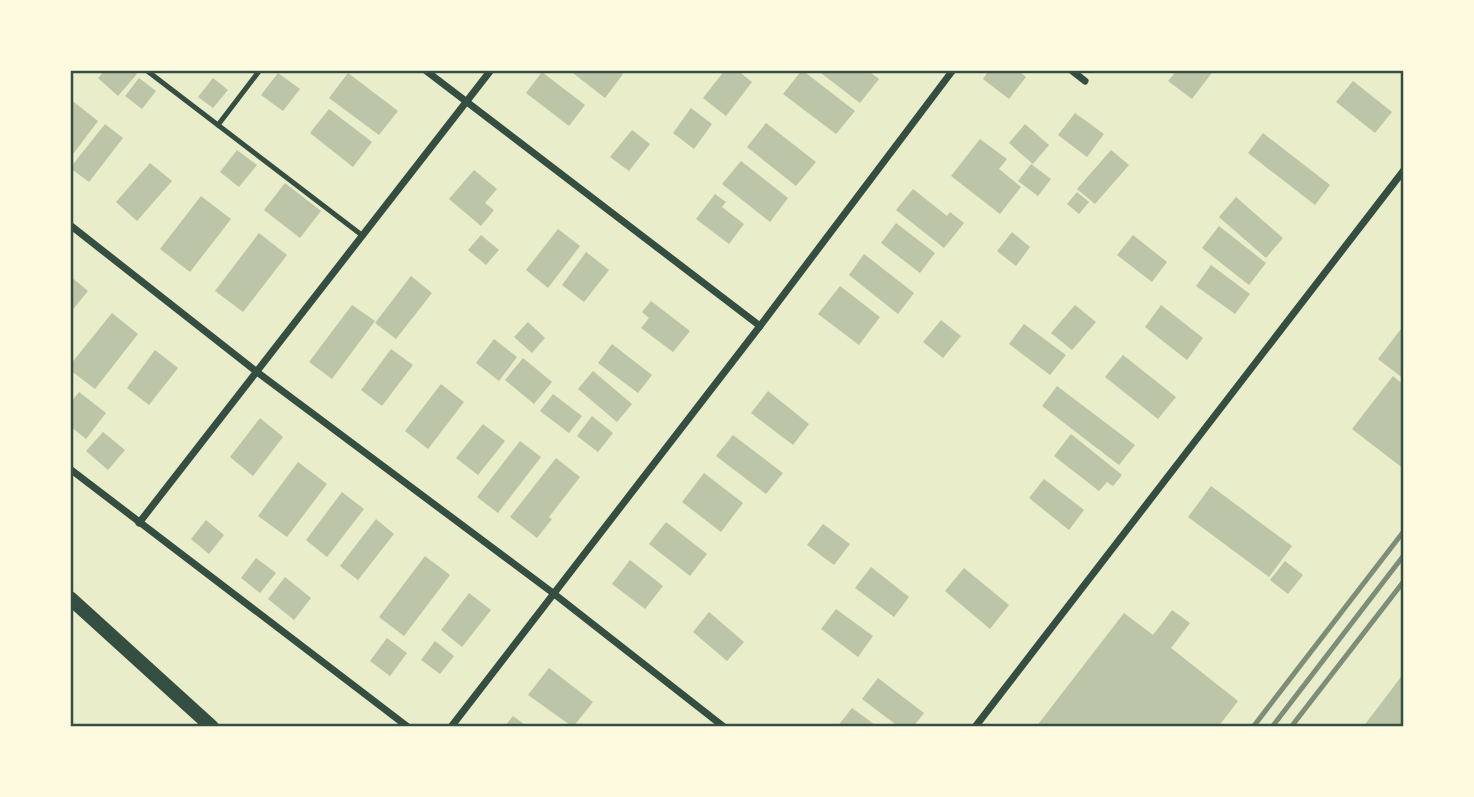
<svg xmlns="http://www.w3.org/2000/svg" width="1474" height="797" viewBox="0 0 1474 797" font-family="'Nunito Sans',sans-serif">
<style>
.building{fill:#bcc5a7}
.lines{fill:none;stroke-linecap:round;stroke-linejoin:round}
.service{stroke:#344e41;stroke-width:5}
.minor{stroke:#344e41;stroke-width:7}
.secondary{stroke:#344e41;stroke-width:14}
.rail{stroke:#7c8e77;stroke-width:5}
.neatline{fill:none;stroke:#344e41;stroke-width:2.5}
</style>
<rect width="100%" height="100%" fill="#e9edc9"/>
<g class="building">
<polygon points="105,70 133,70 137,74 118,96 98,78"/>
<polygon points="569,70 618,70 623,74 605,98"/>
<polygon points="725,70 737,70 752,82 726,116 703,98"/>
<polygon points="802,70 855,111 836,134 783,94"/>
<polygon points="817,70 867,70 879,79 860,103"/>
<polygon points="989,70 1017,70 1026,77 1009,99 983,79"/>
<polygon points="1177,70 1214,70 1192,99 1168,81"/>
<polygon points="542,72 585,105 569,126 526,93"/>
<polygon points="278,73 300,89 283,111 261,95"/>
<polygon points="348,73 398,111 379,135 329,98"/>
<polygon points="139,78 156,91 142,109 125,96"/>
<polygon points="213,78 228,90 213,108 198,97"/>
<polygon points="1353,81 1392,112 1375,133 1336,102"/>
<polygon points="70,99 98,121 70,158"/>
<polygon points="691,108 712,124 694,149 673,133"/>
<polygon points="329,109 372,142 353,167 310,133"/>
<polygon points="1075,113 1104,134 1087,157 1058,135"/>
<polygon points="766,123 816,162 796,186 747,147"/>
<polygon points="105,124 123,138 89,182 70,168"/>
<polygon points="1025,124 1049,145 1033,164 1009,143"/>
<polygon points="632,130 650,144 629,171 610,157"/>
<polygon points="1263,133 1330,185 1315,205 1248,153"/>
<polygon points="980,139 1007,159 999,169 1021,187 1000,214 951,176"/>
<polygon points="237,150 257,165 239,187 220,172"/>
<polygon points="1111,150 1129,165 1095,204 1077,189"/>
<polygon points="741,161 788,198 770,222 722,184"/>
<polygon points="150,163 172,181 137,221 116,202"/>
<polygon points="1031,164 1051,179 1038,196 1018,181"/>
<polygon points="474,170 497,189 485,203 494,210 481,226 449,199"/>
<polygon points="285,183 321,211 300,238 264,210"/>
<polygon points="913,189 947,216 950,212 964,223 944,248 896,210"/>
<polygon points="1077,192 1089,202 1079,214 1067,204"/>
<polygon points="715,194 726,202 722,207 744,224 729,244 696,219"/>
<polygon points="201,196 231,219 190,272 160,249"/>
<polygon points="1236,197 1283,238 1266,258 1219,217"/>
<polygon points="896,223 935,253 920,273 881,243"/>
<polygon points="1219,226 1266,263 1249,285 1202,248"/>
<polygon points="558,229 580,246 548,288 526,270"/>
<polygon points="1012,232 1030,247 1016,266 997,251"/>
<polygon points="259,233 287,255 243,312 215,291"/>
<polygon points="481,235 499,250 486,265 468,250"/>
<polygon points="1133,235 1167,262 1152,282 1117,255"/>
<polygon points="586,252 609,270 584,302 562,285"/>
<polygon points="864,254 914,293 898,314 849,275"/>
<polygon points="1211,265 1250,294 1235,314 1196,286"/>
<polygon points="70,276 88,291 70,313"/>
<polygon points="411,276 432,293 396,339 375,323"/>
<polygon points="840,286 880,317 859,345 818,314"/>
<polygon points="651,301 690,331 673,352 641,328 649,318 642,312"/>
<polygon points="352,305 375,321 332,379 309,362"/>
<polygon points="1075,305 1096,322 1072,350 1051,333"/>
<polygon points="1161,305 1203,338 1187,360 1145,327"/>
<polygon points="112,313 138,334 95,389 70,370 70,365"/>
<polygon points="941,320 961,336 943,358 923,342"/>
<polygon points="528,322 545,338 532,353 514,337"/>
<polygon points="1024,324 1066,355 1050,375 1009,344"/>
<polygon points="1404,325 1404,379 1378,359"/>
<polygon points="494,339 517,357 499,381 476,363"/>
<polygon points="612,344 652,375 638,393 598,363"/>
<polygon points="391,349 413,365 382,406 361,390"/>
<polygon points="155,350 178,368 149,405 127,388"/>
<polygon points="1123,355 1176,397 1158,419 1105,377"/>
<polygon points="523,358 552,382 534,404 505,380"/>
<polygon points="593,371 632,404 617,422 578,389"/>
<polygon points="1393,376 1404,385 1404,469 1352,429"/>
<polygon points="441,384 464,402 428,449 405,431"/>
<polygon points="1057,386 1135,445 1119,465 1042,406"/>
<polygon points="768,391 809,424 793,445 751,413"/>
<polygon points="79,392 106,413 86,439 70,426 70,403"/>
<polygon points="553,394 582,416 569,433 540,411"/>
<polygon points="592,416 613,433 598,452 577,436"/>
<polygon points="260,418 283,437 253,476 230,457"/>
<polygon points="483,424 505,441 478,475 456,458"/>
<polygon points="103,432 125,450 108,470 86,451"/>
<polygon points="1071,434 1122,475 1113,486 1107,482 1099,491 1054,456"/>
<polygon points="733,435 783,473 766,494 716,456"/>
<polygon points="520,441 541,457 498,513 477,497"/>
<polygon points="556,458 580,477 549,517 552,519 537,538 510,517"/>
<polygon points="298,462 327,484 287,537 258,516"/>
<polygon points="704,473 743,503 721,532 682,502"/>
<polygon points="1044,479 1084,510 1069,530 1029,498"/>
<polygon points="1211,486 1292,546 1269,577 1188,517"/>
<polygon points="342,492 364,509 327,557 306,540"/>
<polygon points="376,519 394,534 358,580 340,566"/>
<polygon points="206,520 224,535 209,554 191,539"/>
<polygon points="666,522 707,554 690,576 649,544"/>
<polygon points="823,524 850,544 834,565 807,545"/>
<polygon points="425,556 450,575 404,636 379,617"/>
<polygon points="256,558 276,573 260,593 241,578"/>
<polygon points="630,560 663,586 645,609 612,584"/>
<polygon points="1285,561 1303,575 1288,594 1270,580"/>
<polygon points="871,567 909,597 894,617 855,588"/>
<polygon points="964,568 1009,605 990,629 945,591"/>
<polygon points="285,577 311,598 294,620 268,599"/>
<polygon points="469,593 491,610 462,647 441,630"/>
<polygon points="836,609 873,636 858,657 821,629"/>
<polygon points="1172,610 1190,623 1171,648 1238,701 1218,727 1036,727 1124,613 1153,635"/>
<polygon points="709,612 744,642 727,661 693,632"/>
<polygon points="387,638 407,653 390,676 370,661"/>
<polygon points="435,641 454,656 440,674 421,660"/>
<polygon points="549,668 593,702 573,727 528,695"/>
<polygon points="1404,673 1404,727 1363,727"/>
<polygon points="878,678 924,713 913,727 899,727 862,699"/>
<polygon points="852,708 878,727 837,727"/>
<polygon points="513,716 528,727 504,727"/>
</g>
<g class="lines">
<g class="service">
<polyline points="146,70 363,236"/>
<polyline points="218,125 260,70"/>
</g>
<g class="minor">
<polyline points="425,70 760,326"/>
<polyline points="1071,70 1085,81"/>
<polyline points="70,225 257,372 553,593 724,727"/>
<polyline points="70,469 408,727"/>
<polyline points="139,523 491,70"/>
<polyline points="451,727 760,326 953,70"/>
<polyline points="975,727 1404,170"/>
</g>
<polyline class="secondary" points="70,598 212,727"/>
<g class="rail">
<polyline points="1253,727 1404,531"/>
<polyline points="1272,727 1404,555"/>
<polyline points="1291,727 1404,581"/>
</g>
</g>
<rect width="1474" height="797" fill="none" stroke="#fefae0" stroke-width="144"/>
<rect x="72" y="72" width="1330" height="653" class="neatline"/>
</svg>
